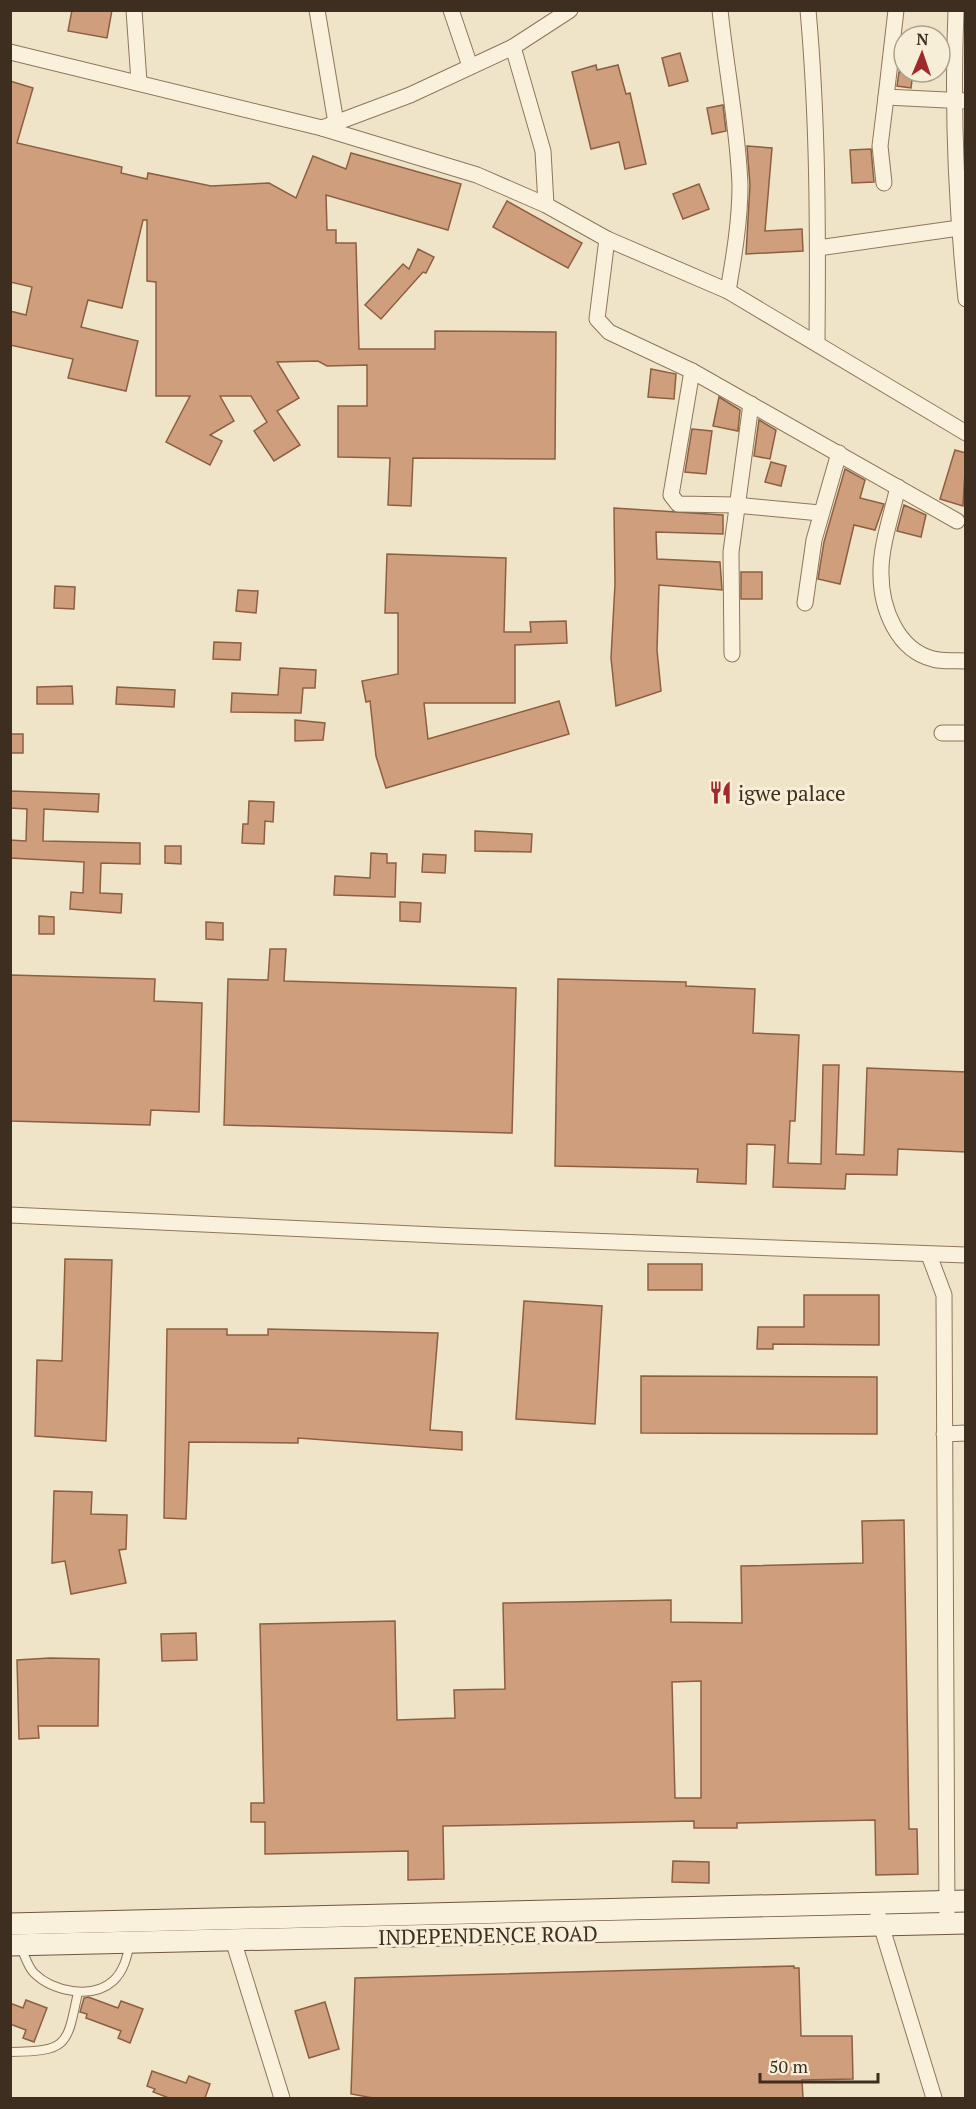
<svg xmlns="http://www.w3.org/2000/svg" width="976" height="2109" viewBox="0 0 976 2109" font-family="'PT Serif',serif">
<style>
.building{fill:#cf9f7d;stroke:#8d5f41;stroke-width:1.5;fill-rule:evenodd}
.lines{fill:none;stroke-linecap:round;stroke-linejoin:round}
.service-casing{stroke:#8d765c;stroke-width:10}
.minor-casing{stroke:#8d765c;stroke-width:17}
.secondary-casing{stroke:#6f573f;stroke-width:23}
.service{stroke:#faf1dc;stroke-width:8}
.minor{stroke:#faf1dc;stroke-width:15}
.secondary{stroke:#faf1dc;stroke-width:21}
.labels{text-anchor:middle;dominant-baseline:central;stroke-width:6;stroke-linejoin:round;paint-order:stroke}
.poi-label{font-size:21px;fill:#3d2e20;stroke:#f7eed8;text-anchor:start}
.street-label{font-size:21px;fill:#3d2e20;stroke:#f7eed8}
</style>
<rect width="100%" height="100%" fill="#f0e4c8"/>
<g class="building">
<polygon points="72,10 112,10 107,38 68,31"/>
<polygon points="680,53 688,81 669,86 662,58"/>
<polygon points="596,65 597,70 618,65 626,94 630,93 646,164 625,169 619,142 591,149 572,72"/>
<polygon points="899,72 913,72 911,88 897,86"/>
<polygon points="10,81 33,88 17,143 122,167 121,173 147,179 148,173 211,186 269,183 296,198 313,156 346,169 351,153 461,184 448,230 326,195 327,230 336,230 336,243 356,243 359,349 435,349 435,331 556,332 555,459 413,458 411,506 388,505 390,458 338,457 338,406 367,406 367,365 327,366 318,361 277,362 299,398 277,411 300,445 274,461 254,431 267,422 251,396 220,396 234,421 210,435 222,441 210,465 166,442 190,396 156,396 156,282 147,281 147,220 143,220 122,308 88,300 81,327 138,341 126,391 68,378 73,359 10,345 10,311 26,315 32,287 10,282"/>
<polygon points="723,105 726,131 712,134 707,108"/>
<polygon points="747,146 772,148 765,231 802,229 803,251 746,254 750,185"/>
<polygon points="871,149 874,182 852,183 850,150"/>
<polygon points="699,184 709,209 683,219 673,194"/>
<polygon points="507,201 582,243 568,268 493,227"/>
<polygon points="418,249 434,257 426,273 423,272 381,319 365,305 403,264 409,269"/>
<polygon points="651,369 676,374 674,399 648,397"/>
<polygon points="719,397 740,410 738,431 713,426"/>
<polygon points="759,420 776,430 770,459 754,456"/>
<polygon points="692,429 712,431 706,474 685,472"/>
<polygon points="955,450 966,453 963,506 940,499"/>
<polygon points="771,462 786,466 781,486 765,482"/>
<polygon points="845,469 865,480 860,498 884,504 875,530 854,525 840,584 818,579 824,542"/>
<polygon points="904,505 926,515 921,537 897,531"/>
<polygon points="614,508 723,515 723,534 656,532 657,559 720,562 722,590 659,585 657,650 661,691 616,706 611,658 615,584"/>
<polygon points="387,554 506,558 504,632 531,632 530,622 566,621 567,643 515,645 515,703 424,703 428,739 559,701 569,734 386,788 376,756 370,701 366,702 362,681 398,674 398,613 385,613"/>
<rect x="741" y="572" width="21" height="27"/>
<polygon points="55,586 75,587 74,609 54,608"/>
<polygon points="238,590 258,591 256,613 236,611"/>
<polygon points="214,642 241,643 240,660 213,659"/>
<polygon points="280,668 316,670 315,688 303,688 301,713 231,712 232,693 278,695"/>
<polygon points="72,686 73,704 37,704 37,687"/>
<polygon points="117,687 175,690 174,707 116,704"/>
<polygon points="295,720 325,723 323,740 295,741"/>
<rect x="10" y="734" width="13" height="19"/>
<polygon points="10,791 99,794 98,812 44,809 43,841 140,843 140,864 101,863 100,893 122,894 121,913 70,909 71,892 83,893 84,862 10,858 10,840 26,841 27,809 10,808"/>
<polygon points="249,801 274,802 273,822 265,821 264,844 242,843 243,824 248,824"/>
<polygon points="475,831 532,834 531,852 475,851"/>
<polygon points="165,846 181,846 181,864 165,863"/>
<polygon points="371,853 387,854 387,863 396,863 395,897 334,895 335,876 370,878"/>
<polygon points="423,854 446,855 445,873 422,872"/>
<polygon points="400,902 421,903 420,922 400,921"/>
<polygon points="39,916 54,917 54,934 39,934"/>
<polygon points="206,922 223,923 223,940 206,939"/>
<polygon points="270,949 286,949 284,981 516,988 512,1133 224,1125 228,979 268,980"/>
<polygon points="10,975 155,979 154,1001 202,1003 199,1112 151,1110 150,1125 10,1121"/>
<polygon points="558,979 686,982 686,986 755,989 753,1033 799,1035 795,1121 790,1121 788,1163 821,1164 823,1065 839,1065 836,1154 864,1155 867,1068 966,1072 966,1152 898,1149 897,1175 846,1174 845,1189 773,1187 775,1145 747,1144 746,1184 697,1182 698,1169 555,1166"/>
<polygon points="65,1259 112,1260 106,1441 35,1436 37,1360 62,1361"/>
<rect x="648" y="1264" width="54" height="26"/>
<polygon points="804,1295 879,1295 879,1345 773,1344 773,1349 757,1349 758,1327 804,1327"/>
<polygon points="524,1301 602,1306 595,1424 516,1419"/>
<polygon points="167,1329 227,1329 227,1335 268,1335 268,1329 438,1333 430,1430 462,1432 462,1450 298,1438 298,1443 189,1442 186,1519 164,1518"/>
<polygon points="641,1376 877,1377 877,1434 641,1433"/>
<polygon points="54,1491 92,1492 91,1514 127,1515 126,1549 119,1550 126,1583 71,1594 65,1561 52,1563"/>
<path d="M904,1520L909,1829H917L918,1874L876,1875L875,1820L737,1823V1828H694V1821L443,1826L444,1879L408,1880V1851L265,1854V1822H251V1803H264L260,1624L395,1621L397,1720L455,1718L454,1690L505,1689L503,1603L671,1600V1622L742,1623L741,1566L863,1563L862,1521ZM701,1681V1798H675L672,1682Z"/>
<polygon points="196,1633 197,1660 162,1661 161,1634"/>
<polygon points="50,1658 99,1659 98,1726 38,1726 39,1738 19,1739 17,1660"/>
<polygon points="673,1861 709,1862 709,1883 672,1882"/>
<polygon points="794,1966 794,1968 799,1968 801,2036 852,2036 853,2079 802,2080 803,2098 373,2098 351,2094 355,1978"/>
<polygon points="88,1997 118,2008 121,2001 143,2009 130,2043 118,2038 121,2031 86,2018 87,2014 80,2012 84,1998"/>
<polygon points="26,2000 47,2008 34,2042 23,2038 26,2030 10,2024 10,2003 23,2008"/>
<polygon points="325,2002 339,2049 309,2058 295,2011"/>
<polygon points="152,2071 186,2083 189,2076 210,2084 205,2098 169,2098 153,2092 155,2089 147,2086"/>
</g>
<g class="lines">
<defs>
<g id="service">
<path d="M21,1948C25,1956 28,1967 34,1973C52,1991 92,2000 113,1981C124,1971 127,1957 130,1943"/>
<path d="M10,2052C68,2051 67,2046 78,1992"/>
</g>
<g id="minor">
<polyline points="134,10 139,82"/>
<polyline points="317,10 336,123"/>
<polyline points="451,10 470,66"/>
<path d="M720,10C726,69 738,127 740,185C740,221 734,256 728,291"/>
<path d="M808,10C818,121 818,232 817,342"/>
<polyline points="896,10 886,97 966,101"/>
<path d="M956,10C952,107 956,203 966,299"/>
<polyline points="513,47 543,151 546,205"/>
<polyline points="10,52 322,128 477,175 546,205 607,239 728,291 966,433"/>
<polyline points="322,128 410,95 513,47 570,10"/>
<polyline points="884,183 880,146 886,97"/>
<polyline points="607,239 597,319 609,332 692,371 957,521"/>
<polyline points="818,248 966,227"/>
<polyline points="692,371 671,495 678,504 736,505 820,513"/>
<path d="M898,487C892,513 880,548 881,574C881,608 897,650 933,659C943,662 955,660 966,661"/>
<polyline points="805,603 814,540 839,453"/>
<polyline points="732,654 731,552 751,404"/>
<polyline points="942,733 966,733"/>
<polyline points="10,1215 457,1236 966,1255"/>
<polyline points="929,1255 944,1295 947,1924"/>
<polyline points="944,1434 966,1433"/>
<polyline points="878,1915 934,2098"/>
<polyline points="233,1940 282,2098"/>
</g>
<g id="secondary">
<polyline points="10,1924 966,1901"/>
<polyline points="10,1945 966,1923"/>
</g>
</defs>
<use href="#service" class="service-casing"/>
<use href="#minor" class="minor-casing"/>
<use href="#secondary" class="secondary-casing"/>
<use href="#service" class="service"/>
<use href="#minor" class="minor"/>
<use href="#secondary" class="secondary"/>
</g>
<defs>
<symbol id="restaurant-bare" viewBox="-9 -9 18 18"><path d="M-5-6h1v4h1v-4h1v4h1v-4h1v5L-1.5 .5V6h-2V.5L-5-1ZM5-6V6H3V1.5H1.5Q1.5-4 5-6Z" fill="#9e2a2b" stroke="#f7eed8" stroke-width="2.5" paint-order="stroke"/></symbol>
</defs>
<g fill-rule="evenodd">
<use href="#restaurant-bare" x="704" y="776" width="33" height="33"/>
</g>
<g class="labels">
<g class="poi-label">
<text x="738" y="793">igwe palace</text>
</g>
<g class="street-label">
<text transform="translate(488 1935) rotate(-1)">INDEPENDENCE ROAD</text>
</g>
</g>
<rect width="976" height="2109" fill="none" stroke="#3d2e20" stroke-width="24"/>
<g transform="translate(922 54) rotate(2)"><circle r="28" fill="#f7eed8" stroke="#ada18e" stroke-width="1.5"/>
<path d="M0-4.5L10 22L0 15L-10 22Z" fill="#9e2a2b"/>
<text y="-9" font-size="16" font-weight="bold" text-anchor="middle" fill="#3d2e20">N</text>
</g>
<path d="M760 2073v9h118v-9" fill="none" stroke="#3d2e20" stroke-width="3"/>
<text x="769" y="2073" font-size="18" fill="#3d2e20" stroke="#f7eed8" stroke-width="4.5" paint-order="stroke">50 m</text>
</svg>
